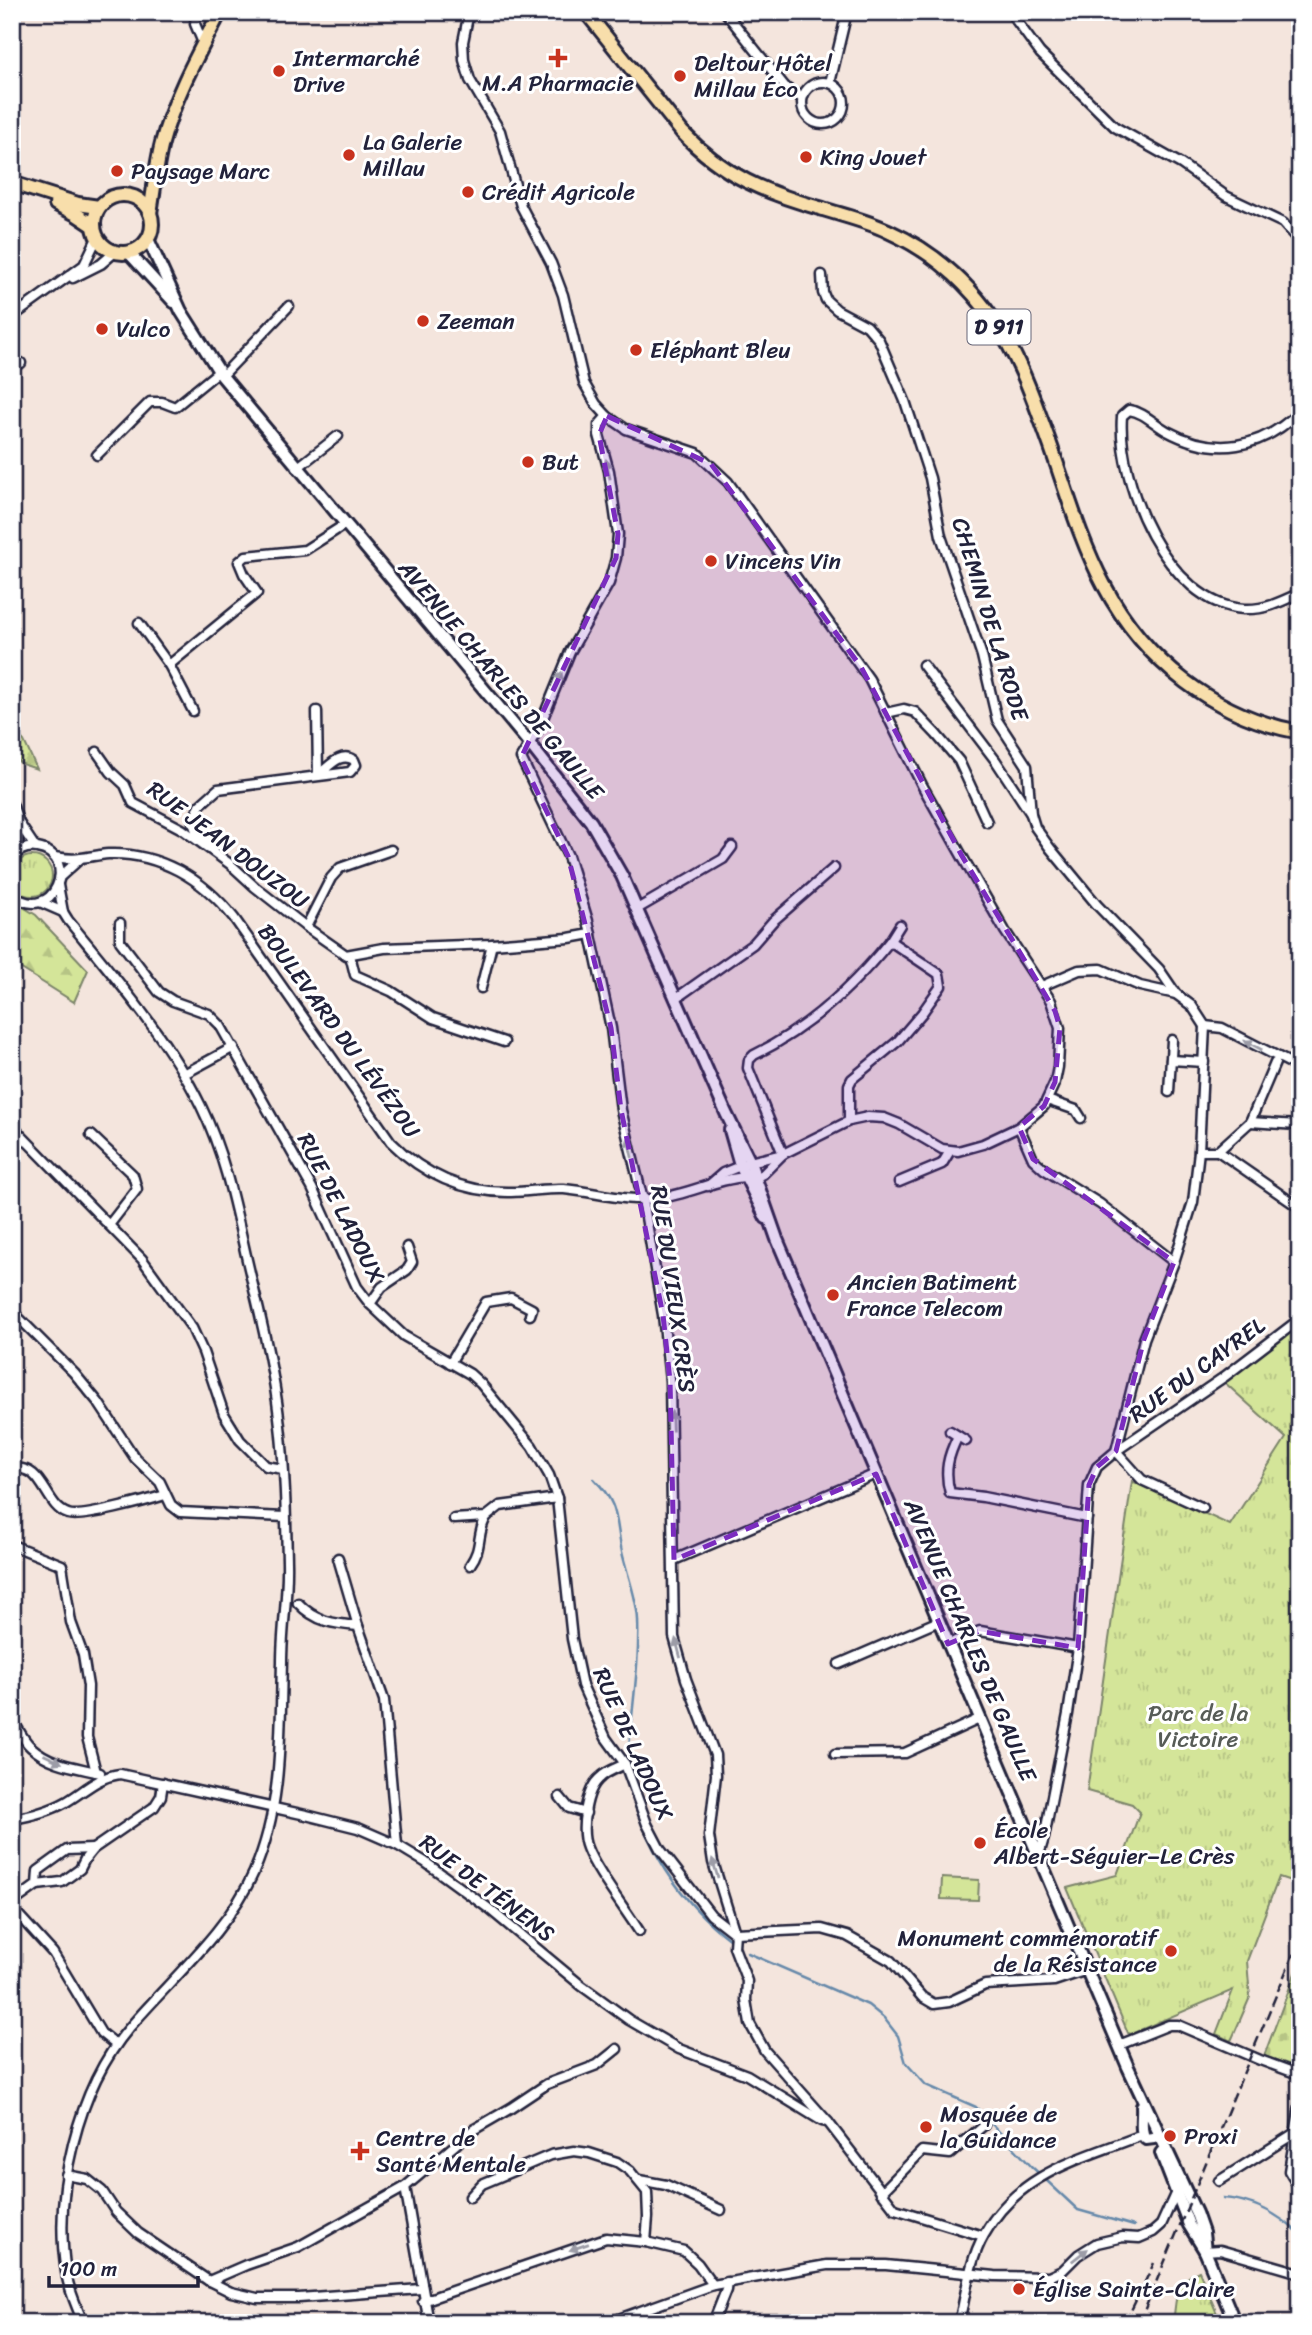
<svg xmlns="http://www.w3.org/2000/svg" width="1312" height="2335" viewBox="0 0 1312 2335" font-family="Sriracha,sans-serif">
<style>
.grass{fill:url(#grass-tufts);stroke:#7b846a;stroke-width:2}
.forest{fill:url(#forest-firs);stroke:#7b846a;stroke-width:2}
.cemetery{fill:url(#cemetery-stones);stroke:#7b846a;stroke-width:2}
.pitch{fill:#d4e599;stroke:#7b846a;stroke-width:2}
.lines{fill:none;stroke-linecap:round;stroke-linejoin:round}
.stream{stroke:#6689aa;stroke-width:2.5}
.street-casing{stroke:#22223b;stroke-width:13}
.secondary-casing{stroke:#22223b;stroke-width:16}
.primary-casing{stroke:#22223b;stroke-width:18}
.street{stroke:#fff;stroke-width:8}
.secondary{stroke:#fff;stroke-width:10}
.primary{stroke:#f8deab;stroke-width:12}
.rail{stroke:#22223b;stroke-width:2.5;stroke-dasharray:10 5;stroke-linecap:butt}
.oneway{fill:#9c9ca7}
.marked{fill:#7b2cbf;fill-opacity:0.2;stroke:#7b2cbf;stroke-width:5;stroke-dasharray:14 9;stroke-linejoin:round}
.poi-dot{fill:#c8321e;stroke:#fff;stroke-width:2.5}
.labels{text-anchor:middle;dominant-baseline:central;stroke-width:6;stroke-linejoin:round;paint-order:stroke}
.shield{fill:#fff;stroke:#646476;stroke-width:2}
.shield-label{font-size:21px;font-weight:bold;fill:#22223b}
.poi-label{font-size:23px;fill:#22223b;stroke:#fff;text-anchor:start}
.street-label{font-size:23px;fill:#22223b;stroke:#fff}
.park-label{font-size:23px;fill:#575c57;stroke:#fff}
</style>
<defs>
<pattern id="grass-tufts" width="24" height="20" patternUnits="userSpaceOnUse" patternTransform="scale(1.75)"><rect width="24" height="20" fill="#d4e599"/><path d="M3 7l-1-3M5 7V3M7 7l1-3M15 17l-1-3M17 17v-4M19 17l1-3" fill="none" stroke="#b6c485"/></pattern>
<pattern id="forest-firs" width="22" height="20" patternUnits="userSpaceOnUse" patternTransform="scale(1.75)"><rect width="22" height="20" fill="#d4e599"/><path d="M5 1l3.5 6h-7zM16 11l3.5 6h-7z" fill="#b6c485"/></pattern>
<pattern id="cemetery-stones" width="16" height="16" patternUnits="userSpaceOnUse" patternTransform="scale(1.75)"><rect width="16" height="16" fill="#d4e599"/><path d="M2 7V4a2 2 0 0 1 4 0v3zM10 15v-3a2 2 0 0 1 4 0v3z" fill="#b6c485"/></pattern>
</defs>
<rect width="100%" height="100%" fill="#f4e5dd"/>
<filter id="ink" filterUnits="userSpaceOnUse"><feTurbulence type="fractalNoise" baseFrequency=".0143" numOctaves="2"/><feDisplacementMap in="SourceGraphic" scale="14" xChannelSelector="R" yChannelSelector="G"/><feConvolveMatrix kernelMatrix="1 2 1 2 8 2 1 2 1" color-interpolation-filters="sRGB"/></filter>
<g filter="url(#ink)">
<g class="grass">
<circle cx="32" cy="876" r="20"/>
<polygon points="1300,1326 1300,1884 1279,1877 1247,1961 1250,1997 1231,2041 1216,2034 1233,1990 1131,2034 1128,2033 1067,1888 1117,1875 1140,1812 1132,1804 1087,1791 1132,1481 1230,1525 1286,1438 1223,1381"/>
<path d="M1199,2271L1221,2323H1173C1177,2297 1173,2283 1199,2271Z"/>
</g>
<g class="forest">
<polygon points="12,729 24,741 37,769 22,764 12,756"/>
<polygon points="12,900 36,915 88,970 74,1002 12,963"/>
</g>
<polygon class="cemetery" points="1300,1960 1300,2068 1264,2056"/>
<polygon class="pitch" points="942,1878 979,1880 978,1900 941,1899"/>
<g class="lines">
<g class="stream">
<path d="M594,1479C620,1505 615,1519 622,1552C627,1574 637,1598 638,1620C640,1669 630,1717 628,1766"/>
<path d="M628,1782C644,1845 679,1901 730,1940"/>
<polyline points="748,1953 868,2005 884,2018 898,2036 906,2063 926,2085 976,2107 1031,2166 1078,2210 1134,2226"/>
<path d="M1223,2198C1252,2200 1279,2214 1300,2235"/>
</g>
<defs>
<g id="street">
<polyline points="196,12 195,24 203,43"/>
<polyline points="469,12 463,42 464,60 470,80 500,131 521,206 551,263 563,295 584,383 596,404 607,416 626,429 697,453 728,482 869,679 922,785 962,856 1005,931 1051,1001 1060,1028 1058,1067 1055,1082 1044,1106 1019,1127 983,1144 958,1151 942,1149 899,1124 884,1118 868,1117 849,1121 783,1154 750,1162 723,1173 708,1186"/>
<polyline points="725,12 786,88 802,98"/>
<polyline points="1010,12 1040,53 1115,127 1181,164 1226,196 1283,223 1300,242"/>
<circle cx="823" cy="103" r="21"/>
<polyline points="830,83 847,12"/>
<polyline points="822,275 823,293 826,300 837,310 867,326 879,340 905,401 930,478 941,536 982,656 997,720 1027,766 1031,814 1035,827 1050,848 1097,905 1159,969 1176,994"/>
<polyline points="73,278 101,264 115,252"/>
<polyline points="12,317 84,265 97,238"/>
<polyline points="12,364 21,363"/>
<polyline points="222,376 289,306"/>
<path d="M1300,411C1262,449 1215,457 1167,431C1154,424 1144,412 1129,410L1122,416C1117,482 1167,604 1244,609C1265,610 1281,602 1300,593"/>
<polyline points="607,416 599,425 599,435 609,471 618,534 616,558 609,583 570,652 539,728 521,758 568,856 588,921 611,1028 621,1110 643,1200 663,1315 670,1381 674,1637 686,1679 715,1755 716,1775 709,1836 713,1862 735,1933 734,1947 747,1981 746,2000 750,2024 765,2051 828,2122 895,2209 983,2236"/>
<polyline points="97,455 150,402 162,402 175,407 218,372"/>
<polyline points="297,468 338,436"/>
<polyline points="139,623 169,665 257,593 244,574 239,562 246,556 305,550 344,525"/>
<polyline points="169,665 193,711"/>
<polyline points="923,665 996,761 1031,814"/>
<polyline points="317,711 318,775"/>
<polyline points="886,713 904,709 915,712 936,734 959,761 987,822"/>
<polyline points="97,752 111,772 125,785 133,803 182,829 230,864 255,887 306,927 346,955 384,948 492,944 569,938 591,934"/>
<polyline points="12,804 19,823 35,847"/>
<path d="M211,845L196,831L193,822L200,805L218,789L350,772L356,765L354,760C340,751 329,767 318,775"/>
<polyline points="17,852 19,823"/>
<path d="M12,857C19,850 28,846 37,848C82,855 53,928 12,894"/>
<path d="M54,857C62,858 72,860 81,858C90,857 98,855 108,854C159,852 203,879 234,918L391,1142C424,1175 464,1193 511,1192C529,1192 547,1188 564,1189C597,1192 627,1203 660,1198C690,1194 718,1178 748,1177"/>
<polyline points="60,877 80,859"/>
<path d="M58,885L63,912L68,920C116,979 168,1038 201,1106C225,1155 235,1207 247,1260C259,1312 273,1364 279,1417C285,1465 286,1514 287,1562C288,1596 282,1628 282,1662C280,1732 283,1806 254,1872C228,1931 171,1979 130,2027C77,2089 53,2193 66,2272C68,2289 77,2306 83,2323"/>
<polyline points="40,902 63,912"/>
<polyline points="637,909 723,859 732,847"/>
<polyline points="120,923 120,941 159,992 173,1001 209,1014 220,1025 312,1188 357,1287 370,1304 404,1336 470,1374 481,1384 532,1446 549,1475 557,1498 572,1639 582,1685 606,1738 625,1764 647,1824 660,1849 711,1915 734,1933"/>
<polyline points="306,927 331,878 340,868 391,850"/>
<polyline points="890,941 900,925"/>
<polyline points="350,955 355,975 391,991 433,1018 504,1042"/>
<polyline points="1042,986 1079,970 1101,969 1140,986 1176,994 1192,1006 1205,1026 1222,1028 1300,1068"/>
<polyline points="481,988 492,944"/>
<polyline points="675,999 753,944 773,921 834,868"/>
<polyline points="1171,1060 1204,1062"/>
<polyline points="184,1074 234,1047"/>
<polyline points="1169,1092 1172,1040"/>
<polyline points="1047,1100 1076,1110 1081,1118"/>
<polyline points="1250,1122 1298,1125"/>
<polyline points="12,1126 142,1259 192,1328 203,1352 224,1414 240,1440 266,1466 283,1469"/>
<polyline points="1019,1127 1033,1159 1044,1169 1100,1204 1174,1262"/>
<polyline points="91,1135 133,1175 137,1189 109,1225"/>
<polyline points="1199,1151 1218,1151 1250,1122 1275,1063"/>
<polyline points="1218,1151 1300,1208"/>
<path d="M783,1154L748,1068L749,1060L754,1055C809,1028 852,988 890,941L939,974L941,986L922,1013L898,1041L852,1079L849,1085V1121"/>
<polyline points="1297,1165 1299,1123"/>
<polyline points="752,1171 757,1177 763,1174 783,1154"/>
<polyline points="899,1182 942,1164 950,1151"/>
<polyline points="370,1304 382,1287 407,1270 412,1262 407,1247"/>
<polyline points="12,1311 74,1373 98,1402 135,1458 160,1482 171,1505 180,1512 285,1517"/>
<polyline points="450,1363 486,1302 511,1298 532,1309 530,1315"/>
<polyline points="950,1431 966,1441"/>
<path d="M958,1436C948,1456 944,1471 950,1493L983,1497L1087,1518"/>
<path d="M12,1469C44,1463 44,1506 68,1514C81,1519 149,1500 165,1495"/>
<polyline points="1203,1508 1142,1480 1116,1451 1224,1377 1300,1319"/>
<polyline points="454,1519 486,1517 500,1506 557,1498"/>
<polyline points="12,1545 62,1565 71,1622 83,1655 88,1686 87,1737 96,1772"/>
<polyline points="338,1558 358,1626"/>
<polyline points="674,1560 876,1474"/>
<path d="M470,1565C483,1547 476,1536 486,1517"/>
<path d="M298,1603C316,1622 334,1624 358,1626L384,1700L397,1845"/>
<polyline points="948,1644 980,1631 1078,1648"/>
<polyline points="839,1664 939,1621"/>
<path d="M12,1719C18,1728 23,1740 31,1747C51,1765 76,1767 100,1773"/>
<polyline points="835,1754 905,1753 979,1719"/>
<path d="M625,1764C617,1768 607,1771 601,1777C585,1789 580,1831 587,1848C596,1872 625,1908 639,1931"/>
<polyline points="560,1797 569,1808 586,1813"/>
<path d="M12,1819C30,1816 50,1811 66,1802C85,1791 97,1777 120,1774L306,1815L358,1828L397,1845L425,1862L488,1908L582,1986L629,2020L679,2049L747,2075L822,2121L828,2122"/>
<polyline points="1039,1855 1044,1838 1068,1714 1078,1648 1089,1485 1097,1467 1116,1451 1144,1339 1174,1262 1193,1202 1199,1151 1205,1026"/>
<polyline points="37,1885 38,1871 67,1850 93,1849"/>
<polyline points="12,1903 37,1885 62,1882 80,1869 85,1859 93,1849 154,1807 161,1796 163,1783"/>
<polyline points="12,1908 53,1953 101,2033 116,2045"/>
<polyline points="735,1933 822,1929 847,1936 891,1961 922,1997 934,2004 949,2002 985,1985 1054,1981 1087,1970"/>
<polyline points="1119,2045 1169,2025 1178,2025 1260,2060 1298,2074 1300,2077"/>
<polyline points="1300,2105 1289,2171 1295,2181 1300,2183"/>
<polyline points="66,2175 87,2179 102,2191 116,2212 138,2233 209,2281 246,2265 298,2247 405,2187 473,2130 511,2108 547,2084 597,2065 617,2049"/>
<polyline points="639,2180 666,2185 721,2210"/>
<polyline points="1219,2181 1295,2133"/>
<polyline points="405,2187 429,2323"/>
<polyline points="881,2193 922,2151 950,2154 984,2125"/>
<polyline points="470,2197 482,2184 551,2155 574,2151 589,2153 617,2162 630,2171 647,2192 648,2217 646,2242"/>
<polyline points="1205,2251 1220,2250 1300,2273"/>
<polyline points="209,2281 231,2292 257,2298 299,2298 421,2289"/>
<polyline points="423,2301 606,2238 646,2242 684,2251 698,2264 713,2285"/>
<polyline points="607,2323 713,2285 827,2265 886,2265 995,2276 1049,2277 1062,2271 1078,2255 1097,2243 1123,2237 1139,2238 1153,2232 1161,2225 1176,2192"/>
<polyline points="713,2323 726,2290 727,2282"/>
<path d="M959,2323C966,2294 969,2261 984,2235C1019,2172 1079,2160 1142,2135"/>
</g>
<g id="secondary">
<polyline points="148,239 181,311 222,376 529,743 591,822 622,876 726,1113 750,1162 777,1239 1128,2067 1196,2213 1203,2233 1205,2251"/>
<polyline points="129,253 174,302"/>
<polyline points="730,1130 740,1165 766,1218"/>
<path d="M1142,2106C1143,2116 1139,2133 1146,2139L1154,2138"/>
<polyline points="1161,2153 1189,2225 1205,2251 1235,2323"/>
</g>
<g id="primary">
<path d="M586,12L682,132C723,176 766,193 823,209C845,216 867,221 888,231C930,250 966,281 992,318C1020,357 1035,403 1051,447C1067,493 1081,542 1104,585C1144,661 1215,717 1300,732"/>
<polyline points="12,183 78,204 99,207"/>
<circle cx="123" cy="224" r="29"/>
<polyline points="56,204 76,214 94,226"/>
<path d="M150,213C154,190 156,166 162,143C174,97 198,54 220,12"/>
</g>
</defs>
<use href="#street" class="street-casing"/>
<use href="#secondary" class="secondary-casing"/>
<use href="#primary" class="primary-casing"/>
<use href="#street" class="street"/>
<use href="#secondary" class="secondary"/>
<use href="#primary" class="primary"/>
<g class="rail">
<polyline points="1125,2323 1154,2263"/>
<polyline points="1139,2323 1300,1938"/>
</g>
</g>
<defs><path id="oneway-solid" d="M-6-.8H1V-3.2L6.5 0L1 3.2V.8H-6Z" transform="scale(1.75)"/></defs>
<g class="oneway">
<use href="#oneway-solid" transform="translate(608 469) rotate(-102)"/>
<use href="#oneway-solid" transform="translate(558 681) rotate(-68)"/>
<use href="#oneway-solid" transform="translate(1253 1045) rotate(-152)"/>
<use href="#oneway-solid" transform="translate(630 1148) rotate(-103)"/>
<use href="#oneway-solid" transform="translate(672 1421) rotate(-92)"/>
<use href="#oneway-solid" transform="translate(678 1648) rotate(-105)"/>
<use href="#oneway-solid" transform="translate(53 1759) rotate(25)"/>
<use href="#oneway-solid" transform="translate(715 1868) rotate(-107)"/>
<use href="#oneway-solid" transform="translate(579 2247) rotate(161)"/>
<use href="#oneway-solid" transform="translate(1080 2255) rotate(-38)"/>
</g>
</g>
<path class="marked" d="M607,416L711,464L861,667L962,856L1055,1011L1060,1028L1055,1082L1044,1106L1019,1127L1033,1159L1174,1262L1144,1339L1116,1451L1097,1467L1089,1485L1078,1648L979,1631L948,1644L876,1474L674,1560L670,1381L663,1315L621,1110L611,1028L568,856L521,758L616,558L618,534L599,435Z"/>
<g class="poi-dot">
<path d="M554.5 47.5h7v7h7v7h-7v7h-7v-7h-7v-7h7z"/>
<circle cx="279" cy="71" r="7"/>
<circle cx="680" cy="76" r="7"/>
<circle cx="349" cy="155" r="7"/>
<circle cx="806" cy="157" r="7"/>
<circle cx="117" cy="171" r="7"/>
<circle cx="468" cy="192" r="7"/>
<circle cx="423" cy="321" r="7"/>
<circle cx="102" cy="329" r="7"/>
<circle cx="636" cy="350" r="7"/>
<circle cx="528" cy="462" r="7"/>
<circle cx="711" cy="561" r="7"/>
<circle cx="833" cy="1295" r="7"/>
<circle cx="980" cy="1843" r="7"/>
<circle cx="1171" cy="1951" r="7"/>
<circle cx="926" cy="2127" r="7"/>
<circle cx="1170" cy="2136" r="7"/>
<path d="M356.5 2140.5h7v7h7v7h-7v7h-7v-7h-7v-7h7z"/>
<circle cx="1019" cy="2289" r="7"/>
</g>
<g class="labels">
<rect class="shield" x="967.5" y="309.5" width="63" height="35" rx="5"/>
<g class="shield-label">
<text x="999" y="327">D 911</text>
</g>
<g class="poi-label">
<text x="293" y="58">Intermarché<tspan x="293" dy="26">Drive</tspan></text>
<text x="694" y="63">Deltour Hôtel<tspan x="694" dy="26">Millau Éco</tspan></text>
<text x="558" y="83" text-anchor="middle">M.A Pharmacie</text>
<text x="363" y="142">La Galerie<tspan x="363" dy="26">Millau</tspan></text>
<text x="820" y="157">King Jouet</text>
<text x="131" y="171">Paysage Marc</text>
<text x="482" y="192">Crédit Agricole</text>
<text x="437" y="321">Zeeman</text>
<text x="116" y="329">Vulco</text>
<text x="650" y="350">Eléphant Bleu</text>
<text x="542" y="462">But</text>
<text x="725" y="561">Vincens Vin</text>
<text x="847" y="1282">Ancien Batiment<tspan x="847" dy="26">France Telecom</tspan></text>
<text x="994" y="1830">École<tspan x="994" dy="26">Albert-Séguier–Le Crès</tspan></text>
<text x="1157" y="1938" text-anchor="end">Monument commémoratif<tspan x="1157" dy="26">de la Résistance</tspan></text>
<text x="940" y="2114">Mosquée de<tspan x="940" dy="26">la Guidance</tspan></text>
<text x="1184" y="2136">Proxi</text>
<text x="376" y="2138">Centre de<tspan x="376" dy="26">Santé Mentale</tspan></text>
<text x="1033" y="2289">Église Sainte-Claire</text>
</g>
<g class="street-label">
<text transform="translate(990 619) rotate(73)">CHEMIN DE LA RODE</text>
<text transform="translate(501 680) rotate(50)">AVENUE CHARLES DE GAULLE</text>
<text transform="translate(228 845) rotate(37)">RUE JEAN DOUZOU</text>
<text transform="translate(339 1031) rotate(54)">BOULEVARD DU LÉVÉZOU</text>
<text transform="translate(341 1208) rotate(63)">RUE DE LADOUX</text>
<text transform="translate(673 1289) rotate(82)">RUE DU VIEUX CRÈS</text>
<text transform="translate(1197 1370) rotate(-36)">RUE DU CAYREL</text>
<text transform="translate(970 1640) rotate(67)">AVENUE CHARLES DE GAULLE</text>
<text transform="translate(633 1744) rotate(66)">RUE DE LADOUX</text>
<text transform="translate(487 1888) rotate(37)">RUE DE TÉNENS</text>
</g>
<g class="park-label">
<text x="1198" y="1713">Parc de la<tspan x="1198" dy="26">Victoire</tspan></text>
</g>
</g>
<rect width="1312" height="2335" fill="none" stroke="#fff" stroke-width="42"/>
<rect x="21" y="21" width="1270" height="2293" fill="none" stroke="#22223b" stroke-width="2.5" filter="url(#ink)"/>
<path d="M49 2276v10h149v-10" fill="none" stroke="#22223b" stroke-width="3.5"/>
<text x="60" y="2276" font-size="21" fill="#22223b" stroke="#ffffff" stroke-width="5" paint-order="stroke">100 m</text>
</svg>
